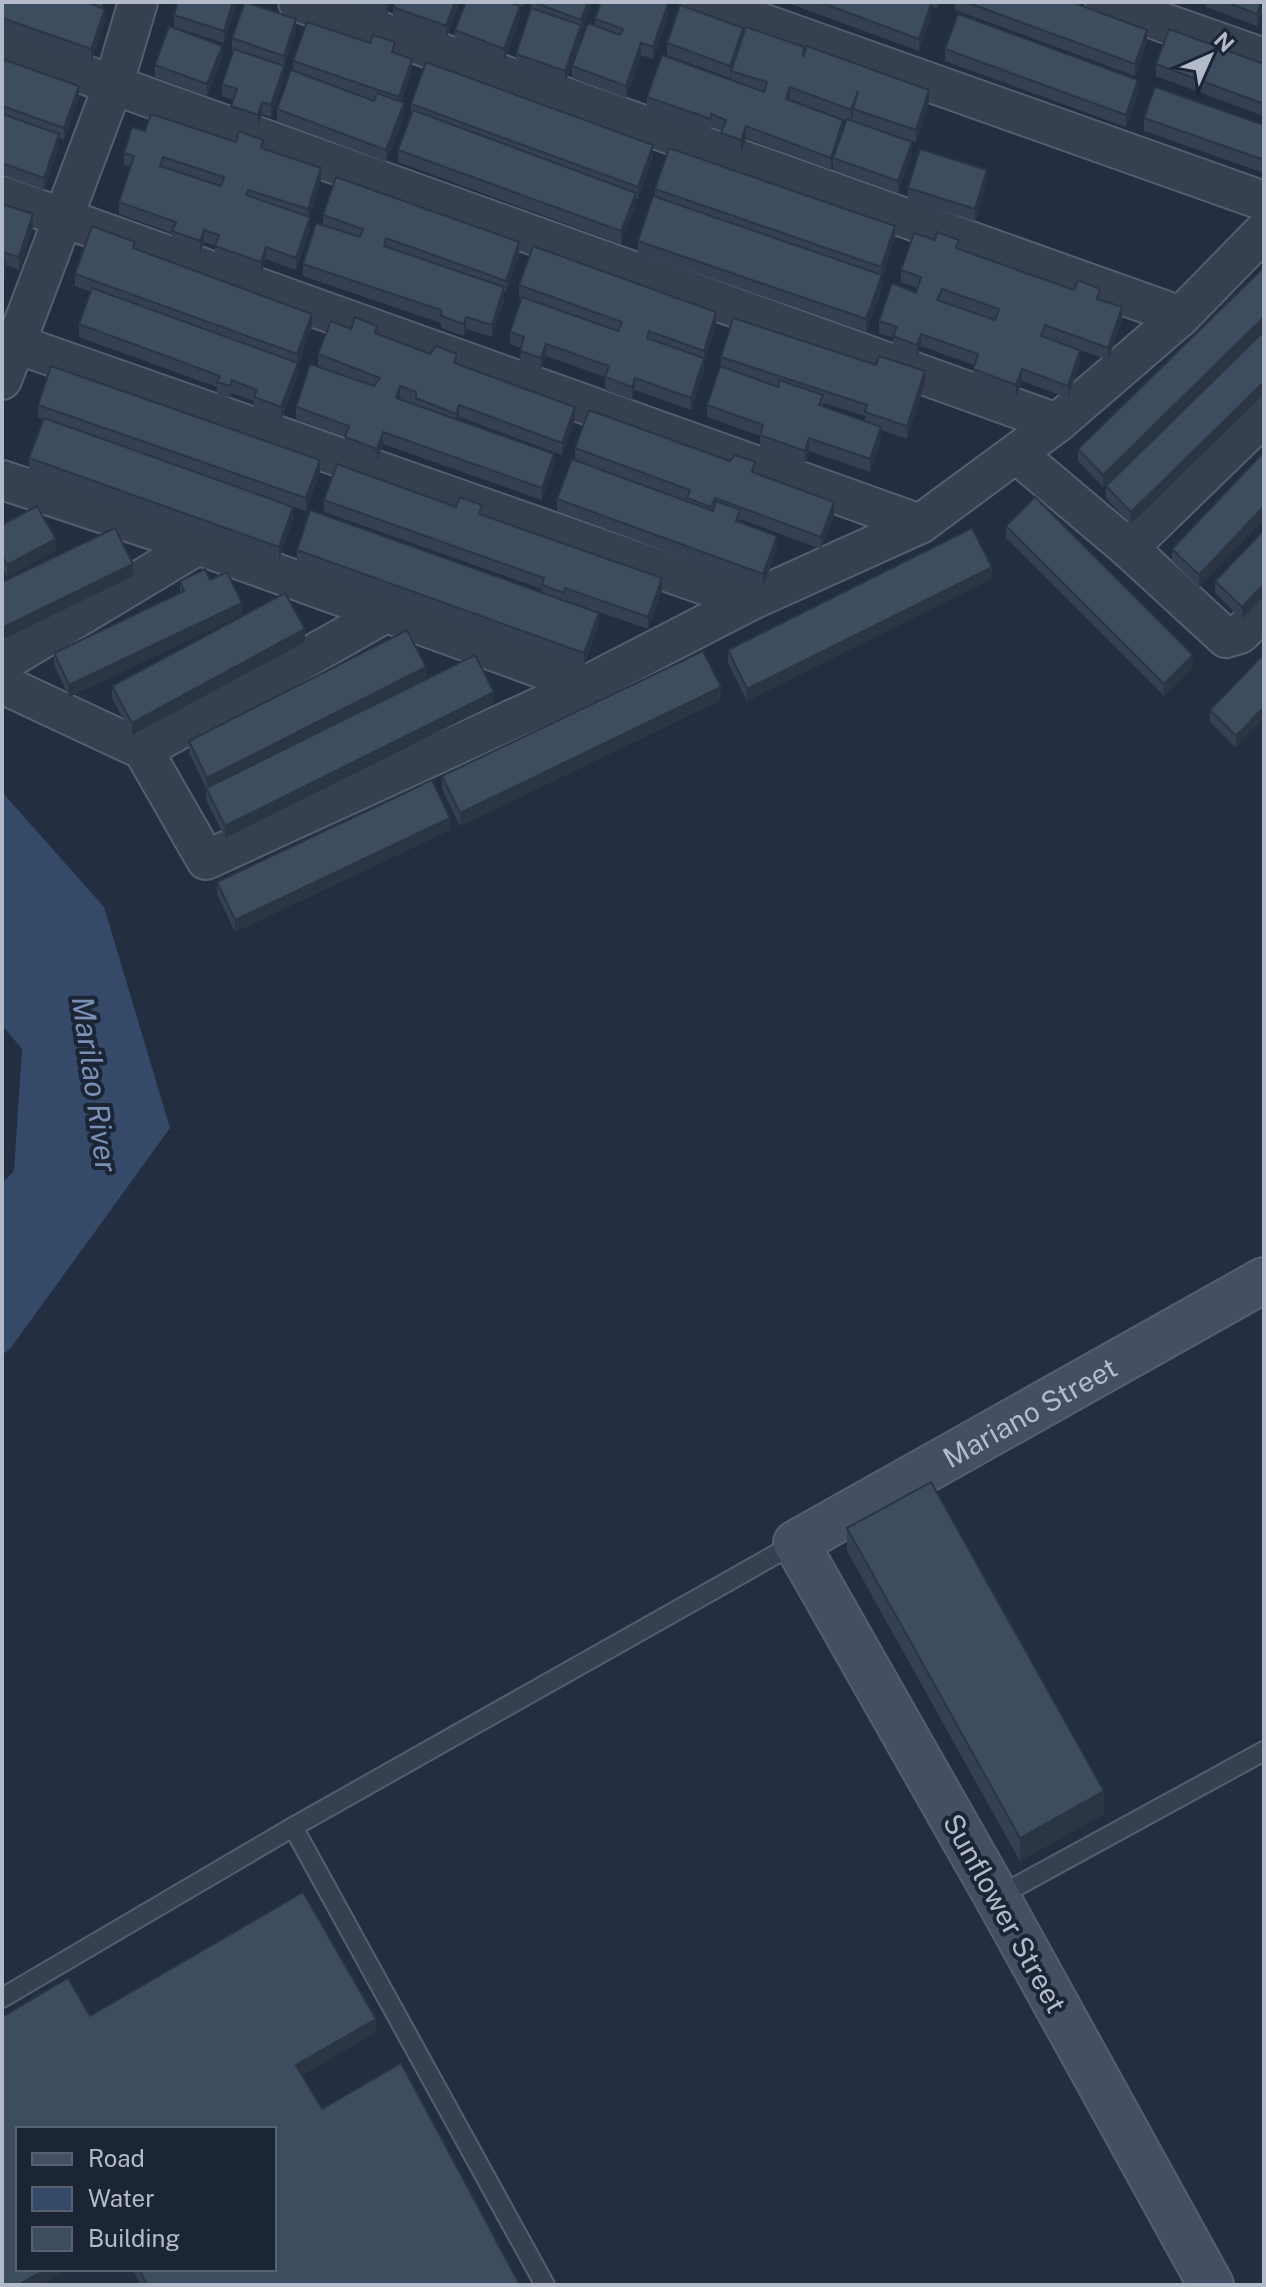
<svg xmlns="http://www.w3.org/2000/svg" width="1266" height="2287" viewBox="0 0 1266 2287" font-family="'Public Sans',sans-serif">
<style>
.water{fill:#354968}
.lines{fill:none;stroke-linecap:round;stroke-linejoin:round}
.service-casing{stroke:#555e6e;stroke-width:22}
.minor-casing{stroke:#555e6e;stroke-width:42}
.secondary-casing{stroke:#555e6e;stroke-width:48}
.service{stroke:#374050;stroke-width:18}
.minor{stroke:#374050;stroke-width:38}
.secondary{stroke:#454f63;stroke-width:44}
.wall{fill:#354153;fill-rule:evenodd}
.shaded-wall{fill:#2b3543}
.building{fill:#3e4c60;stroke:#2b3543;stroke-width:2;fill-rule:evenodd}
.labels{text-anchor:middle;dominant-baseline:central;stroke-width:8;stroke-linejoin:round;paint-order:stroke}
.street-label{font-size:28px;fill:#b3bbcb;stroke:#1c2535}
.water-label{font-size:30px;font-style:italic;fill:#7990b4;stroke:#1c2535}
</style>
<rect width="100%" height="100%" fill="#232e40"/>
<polygon class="water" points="2,792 104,907 170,1128 10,1349 2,1355 2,1183 14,1171 22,1049 2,1025"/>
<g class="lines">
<defs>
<g id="service">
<polyline points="293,1827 545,2285"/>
<polyline points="997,1897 1264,1751"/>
<polyline points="2,1998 293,1827 796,1543"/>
</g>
<g id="minor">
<polyline points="298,2 1181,316"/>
<polyline points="703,2 1264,201"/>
<polyline points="1105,2 1264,58"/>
<polyline points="2,45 1057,423"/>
<polyline points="2,196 920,524"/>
<polyline points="2,339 750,601"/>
<polyline points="2,380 114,83 138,2"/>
<polyline points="1018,455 1128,548 1226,638 1240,634 1264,610"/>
<polyline points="2,480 198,545 587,685"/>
<polyline points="1128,548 1264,416"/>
<polyline points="2,663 198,545"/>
<polyline points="2,684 143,750 206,860 587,685 750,601 920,524 1057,423 1181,316 1264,231"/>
<polyline points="143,750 384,614"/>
</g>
<g id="secondary">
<path id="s1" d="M1211,2285L997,1897L796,1543L1264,1280"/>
</g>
</defs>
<use href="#service" class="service-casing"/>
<use href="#minor" class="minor-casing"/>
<use href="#secondary" class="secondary-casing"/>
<use href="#service" class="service"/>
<use href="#minor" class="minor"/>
<use href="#secondary" class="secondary"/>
</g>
<g class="wall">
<polygon points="2,2 104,2 102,8 105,21 91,62 2,30"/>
<polygon points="235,2 235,9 224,43 174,27 174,15"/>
<polygon points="344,2 391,2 386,17"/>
<polygon points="395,2 460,2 446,39 393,19 393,7"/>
<polygon points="510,2 525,2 523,7"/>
<polygon points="531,2 592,2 581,32 581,37 565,83 516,66 516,54 531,8"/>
<polygon points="785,2 939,2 937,8 931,6 931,16 919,51"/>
<polygon points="955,2 1072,2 1147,42 1135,76 955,10"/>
<polygon points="1206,2 1264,2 1264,5 1257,26 1206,7"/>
<polygon points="668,16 653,59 641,55 626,98 572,78 572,66 595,26 595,19"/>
<polygon points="520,19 504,61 455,43 455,30"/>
<polygon points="296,32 284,66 284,79 271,117 262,114 258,128 231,118 231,106 234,100 222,96 222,84 234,51 232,50 232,38"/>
<path d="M743,35L804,52L929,102L916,142L861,124L912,154L898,193L833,170V161L831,170L746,138L741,153L721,145L722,130L711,126V131L647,110V97L731,80V75L730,78L667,55V43ZM790,99L847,121L843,130L790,101Z"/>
<polygon points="370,43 395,53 412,71 401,102 404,115 386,162 277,121 277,109 293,71 293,61"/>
<polygon points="945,49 1138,93 1126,127 945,61"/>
<polygon points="222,58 207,96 155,77 155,65"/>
<polygon points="2,59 79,98 64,140 59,138 59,146 44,190 2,175"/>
<polygon points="1156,64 1264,64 1264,116 1156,76"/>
<polygon points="411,104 653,157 638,199 636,199 636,205 621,244 398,162 398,150 411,116"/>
<polygon points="1144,118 1264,125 1264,173 1144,131"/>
<polygon points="145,131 236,142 263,149 321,180 309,217 310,229 296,270 266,259 261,274 215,258 215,246 204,242 200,254 172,244 172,233 119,214 119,202 130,167 124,165 124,153"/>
<polygon points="987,182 975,221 908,200 908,188"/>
<polygon points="655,189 895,238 882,278 882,287 866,332 638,253 638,241 655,197"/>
<polygon points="2,204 33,227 19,270 6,265 6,273 2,286"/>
<polygon points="323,215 519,255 506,293 504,292 504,300 492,337 466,329 464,336 441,328 441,323 303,276 303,264 323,225"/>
<polygon points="935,240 1100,300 1122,320 1108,360 1080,350 1080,362 1068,398 1022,381 1016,397 973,381 973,369 974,365 921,346 917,357 893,349 893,338 879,333 879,321 916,293 917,288 901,282 901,270"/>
<polygon points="135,249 312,326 298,365 298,375 281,420 254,410 254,401 232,393 230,398 217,394 217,387 79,337 79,324 91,292 75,286 75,274"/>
<polygon points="1264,267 1103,487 1078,461 1078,449"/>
<polygon points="519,285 716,324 704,362 704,371 691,410 635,390 632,400 605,390 605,377 546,356 541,370 520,363 521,348 510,344 510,332 521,298 519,297"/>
<polygon points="1264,331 1264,394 1131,524 1106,498 1106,486"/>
<polygon points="377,334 457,364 575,419 562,455 459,417 458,420 554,466 542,500 383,444 377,461 345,450 345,437 296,419 296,407 318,366 318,354"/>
<path d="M721,357L925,383L907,439L881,430V439L870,472L809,451L805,463L760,448V436L707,417V405L721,366ZM823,403L865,416V421L823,407Z"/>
<polygon points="38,405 320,472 306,511 218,480 293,519 279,559 29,470 29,458 43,419 38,418"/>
<polygon points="575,448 755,473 834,515 821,549 740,519 740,522 777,548 763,587 557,511 557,499 575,460"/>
<polygon points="1264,452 1264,519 1199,587 1172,561 1172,549"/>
<polygon points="324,500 456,507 482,515 662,591 648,629 565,600 599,625 584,665 297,562 297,550 542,593 542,589 324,512"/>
<polygon points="2,525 56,551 7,577 2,568"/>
<polygon points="1006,526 1193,667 1164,696 1006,538"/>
<polygon points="1264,530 1264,596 1242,619 1215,593 1215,581"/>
<polygon points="992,579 747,701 728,663 728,650"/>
<polygon points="210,580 242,615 69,697 54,665 54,653 180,593 180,581"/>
<polygon points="305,642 132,735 112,698 112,686"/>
<polygon points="1264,654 1236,748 1210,722 1210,710"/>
<polygon points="426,679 494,704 225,838 206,800 206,788 189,753 189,741"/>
<polygon points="721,700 460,826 442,789 442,776"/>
<polygon points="450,830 235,932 217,894 217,882"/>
<polygon points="847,1528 1104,1814 1020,1861 847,1551"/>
<polygon points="303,1892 376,2019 376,2032 302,2075 322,2109 401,2063 520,2285 141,2285 132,2269 274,2269 274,2129 18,2129 18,2269 67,2269 40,2285 2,2285 2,2017 68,1978 90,2016"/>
</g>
<g class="shaded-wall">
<polygon points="233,2 235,2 235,9 224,43 224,31"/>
<polygon points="387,2 391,2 386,17 386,5"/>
<polygon points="455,2 460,2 446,39 446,26"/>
<polygon points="588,2 592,2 581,32 581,20"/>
<polygon points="1261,2 1264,2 1264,5 1257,26 1257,14"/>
<polygon points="668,4 668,16 653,59 653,47"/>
<polygon points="931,4 931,16 919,51 919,39"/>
<polygon points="520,6 520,19 504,61 504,49"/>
<polygon points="105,9 105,21 91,62 91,49"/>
<polygon points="296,19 296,32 284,68 284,56"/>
<polygon points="581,25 581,37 565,83 565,71"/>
<polygon points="743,28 743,40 731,71 730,78 730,66"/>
<polygon points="1147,30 1147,42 1135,76 1135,64"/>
<polygon points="641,43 641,55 626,98 626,86"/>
<polygon points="222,46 222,58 207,96 207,84"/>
<polygon points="412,59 412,71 399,109 399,97"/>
<polygon points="284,66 284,79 271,117 271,105"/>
<polygon points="1138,80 1138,93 1126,127 1126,115"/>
<polygon points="79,86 79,98 64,140 64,128"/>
<polygon points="790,87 790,99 786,111 786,99"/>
<polygon points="929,90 929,102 916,142 916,130"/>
<polygon points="858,91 853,109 853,116 851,122 851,110"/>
<polygon points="262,102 262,114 258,128 258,115"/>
<polygon points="404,103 404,115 386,162 386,150"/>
<polygon points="843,120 843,132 833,158 831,170 831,158"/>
<polygon points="746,126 746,138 741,153 741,140"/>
<polygon points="59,134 59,146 44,190 44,178"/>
<polygon points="912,142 912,154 898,193 898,181"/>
<polygon points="653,145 653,157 638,199 638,187"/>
<polygon points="321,168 321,180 308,222 308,209"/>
<polygon points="987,170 987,182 975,221 975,209"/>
<polygon points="636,193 636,205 621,244 621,231"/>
<polygon points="33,214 33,227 19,270 19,257"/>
<polygon points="310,217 310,229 296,270 296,258"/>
<polygon points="895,226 895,238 882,278 882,287 866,332 866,319 881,276 881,267"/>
<polygon points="204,230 204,242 200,254 200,241"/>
<polygon points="519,242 519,255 506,293 506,281"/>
<polygon points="266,247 266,259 261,274 261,262"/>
<polygon points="6,261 6,273 2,286 2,273"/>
<polygon points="504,287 504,300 492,337 492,325"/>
<polygon points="1122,307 1122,320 1108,360 1108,348"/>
<polygon points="716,312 716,324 704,362 704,371 691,410 691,398 704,359 704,351"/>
<polygon points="312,314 312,326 298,365 298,375 281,420 281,407 297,364 297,354"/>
<polygon points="466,317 466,329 464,336 464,324"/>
<polygon points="1264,317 1264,330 1103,487 1103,475"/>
<polygon points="921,334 921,346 917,357 917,345"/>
<polygon points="546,344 546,356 541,370 541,358"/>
<polygon points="1080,350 1080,362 1068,398 1068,386"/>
<polygon points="1022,369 1022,381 1016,397 1016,385"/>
<polygon points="925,371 925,383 907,439 907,426"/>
<polygon points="635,378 635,390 632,400 632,387"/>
<polygon points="1264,382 1264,394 1131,524 1131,512"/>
<polygon points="400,386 400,398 396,410 396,398"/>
<polygon points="459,405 459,417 456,426 456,414"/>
<polygon points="575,407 575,419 562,455 562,443"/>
<polygon points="881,427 881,439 870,472 870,459"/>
<polygon points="383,432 383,444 377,461 377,449"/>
<polygon points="809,438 809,451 805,463 805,451"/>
<polygon points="554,454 554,466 542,500 542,488"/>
<polygon points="320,460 320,472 306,511 306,498"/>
<polygon points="834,502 834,515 821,549 821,537"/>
<polygon points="1264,506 1264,519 1199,587 1199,575"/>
<polygon points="293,507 293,519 279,559 279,547"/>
<polygon points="777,536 777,548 763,587 763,574"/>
<polygon points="56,539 56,551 7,577 7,565"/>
<polygon points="133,564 133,576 2,640 2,628"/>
<polygon points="992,567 992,579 747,701 747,689"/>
<polygon points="662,578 662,591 648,629 648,617"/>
<polygon points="1264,584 1264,596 1242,619 1242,607"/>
<polygon points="242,603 242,615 69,697 69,685"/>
<polygon points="599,613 599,625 584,665 584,653"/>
<polygon points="305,629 305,642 132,735 132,723"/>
<polygon points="1193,655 1193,667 1164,696 1164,684"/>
<polygon points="426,667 426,679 207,790 207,778"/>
<polygon points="721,687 721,700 460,826 460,813"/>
<polygon points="494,692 494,704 225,838 225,826"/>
<polygon points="1264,707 1264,719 1236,748 1236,736"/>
<polygon points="450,818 450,830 235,932 235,920"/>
<polygon points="1104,1791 1104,1814 1020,1861 1020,1838"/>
<polygon points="376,2019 376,2032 296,2078 296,2065"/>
<polygon points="46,2269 67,2269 40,2285 18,2285"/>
</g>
<g class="building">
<polygon points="2,2 86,2 105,9 91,49 2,18"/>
<polygon points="178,2 233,2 224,31 174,15"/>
<polygon points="245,2 296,19 284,56 232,38"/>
<polygon points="395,2 455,2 446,26 393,7"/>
<polygon points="466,2 508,2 520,6 504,49 455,30"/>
<polygon points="533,2 588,2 581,20"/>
<polygon points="601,2 664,2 668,4 653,47 641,43 626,86 572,66 588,23 620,35 623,29 595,19"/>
<polygon points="819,2 926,2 931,4 919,39"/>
<polygon points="966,2 1072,2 1147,30 1135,64"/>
<polygon points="1226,2 1261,2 1257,14"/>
<polygon points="680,5 743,28 730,66 667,43"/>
<polygon points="531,8 581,25 565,71 516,54"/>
<polygon points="958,14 1138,80 1126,115 945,49"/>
<polygon points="307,22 370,43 373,35 395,42 392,52 412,59 399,97 293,61"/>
<polygon points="169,26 222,46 207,84 155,65"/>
<polygon points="746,27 804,47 803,57 807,46 929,90 916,130 853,109 858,91 851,110 790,87 786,99 843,120 831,158 746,126 741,140 721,133 726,120 711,114 711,119 647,97 662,55 764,92 767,82 731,71"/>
<polygon points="1169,29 1264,64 1264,104 1156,64"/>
<polygon points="234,49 284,66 271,105 262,102 258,115 231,106 237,89 222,84"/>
<polygon points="2,59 79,86 64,128 2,106"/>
<polygon points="426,62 653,145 638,187 411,104"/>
<polygon points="291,70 374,101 377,93 404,103 386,150 277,109"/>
<polygon points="1155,87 1264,125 1264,160 1144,118"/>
<polygon points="413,110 636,193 621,231 398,150"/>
<polygon points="2,114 59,134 44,178 2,163"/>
<path d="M151,114L236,142L239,131L263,140L261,148L321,168L308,209L248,190L246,195L310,217L296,258L266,247L261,262L215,246L219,235L204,230L200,241L172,231L176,222L119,202L134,156L124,153L132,127L145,131ZM163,157L224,177L221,186L160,166Z"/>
<polygon points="847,119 912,142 898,181 833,158"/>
<polygon points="669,148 895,226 881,267 655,189"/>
<polygon points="920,149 987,170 975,209 908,188"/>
<polygon points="336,177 519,242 506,281 386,238 384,246 504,287 492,325 466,317 464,324 441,316 441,310 303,264 316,223 360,237 363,229 323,215"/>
<polygon points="653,196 882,275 866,319 638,241"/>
<polygon points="2,204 33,214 19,257 2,252"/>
<polygon points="92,226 135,242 133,248 312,314 297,354 75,274"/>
<path d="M937,232L959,240L956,248L1074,290L1078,280L1100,289L1097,299L1122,307L1108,348L1045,325L1041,336L1080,350L1068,386L1022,369L1016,385L973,369L978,354L921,334L917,345L893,336L897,327L879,321L892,283L916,293L921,277L901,270L914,233L935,240ZM942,289L999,309L995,320L937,300Z"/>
<polygon points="533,246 716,312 704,351 649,331 647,338 704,358 691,398 635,378 632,387 605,377 609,366 546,344 541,358 520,351 524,337 510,332 522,297 618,331 622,322 519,285"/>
<polygon points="2,259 6,261 2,273"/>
<polygon points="1264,267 1264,317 1103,475 1078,449"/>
<polygon points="92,288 298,363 281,407 254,397 257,390 232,380 230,386 217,382 220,376 79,324"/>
<polygon points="355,317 377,326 375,333 430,354 436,346 457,354 454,363 575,407 562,443 459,405 456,414 416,398 416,392 400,386 396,398 554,454 542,488 383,432 377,449 345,437 349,426 296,407 310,364 374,386 380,378 318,354 331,321 351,329"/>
<polygon points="733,318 876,365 879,356 925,371 907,426 865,412 867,405 721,357"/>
<polygon points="1264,331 1264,382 1131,512 1106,486"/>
<polygon points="51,366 320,460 306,498 38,405"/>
<polygon points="720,366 778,387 780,380 823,395 819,405 881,427 870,459 809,438 805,451 760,435 763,425 707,405"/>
<polygon points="589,410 730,461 735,455 755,462 752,472 834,502 821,537 715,498 711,507 687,498 690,490 575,448"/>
<polygon points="44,418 293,507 279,547 29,458"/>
<polygon points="1264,452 1264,506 1199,575 1172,549"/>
<polygon points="572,459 713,511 716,501 740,510 736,521 777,536 763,574 557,499"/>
<polygon points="337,464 456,507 460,497 482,505 479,514 662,578 648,617 565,588 564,593 542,585 544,578 324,500"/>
<polygon points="1035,497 1193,655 1164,684 1006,526"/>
<polygon points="37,506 56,539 7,565 2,556 2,525"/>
<polygon points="310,510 599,613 584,653 297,550"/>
<polygon points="115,528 133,564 2,628 2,582"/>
<polygon points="972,528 992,567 747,689 728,650"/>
<polygon points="1264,530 1264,584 1242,607 1215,581"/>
<polygon points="205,569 210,580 227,572 242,603 69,685 54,653 184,591 180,581"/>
<polygon points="285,593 305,629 132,723 112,686"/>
<polygon points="407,630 426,667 207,778 189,741"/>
<polygon points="703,651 721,687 460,813 442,776"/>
<polygon points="1264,654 1264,707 1236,736 1210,710"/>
<polygon points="475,655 494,692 225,826 206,788"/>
<polygon points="432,780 450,818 235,920 217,882"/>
<polygon points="931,1482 1104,1791 1020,1838 847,1528"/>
<polygon points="303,1892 376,2019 296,2065 322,2109 401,2063 520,2285 147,2285 139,2269 274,2269 274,2129 18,2129 18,2269 46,2269 18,2285 2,2285 2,2017 68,1978 90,2016"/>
</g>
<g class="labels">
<g class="street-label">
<text stroke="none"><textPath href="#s1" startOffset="1118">Mariano Street</textPath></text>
<text transform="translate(1005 1913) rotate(61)">Sunflower Street</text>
</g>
<g class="water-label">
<text transform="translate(95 1084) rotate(82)">Marilao River</text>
</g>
</g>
<rect width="1266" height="2287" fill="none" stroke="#b3bbcb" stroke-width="8"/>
<rect x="16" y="2127" width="260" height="144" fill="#1c2535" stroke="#586171" stroke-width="2"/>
<rect x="32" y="2153" width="40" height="12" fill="#454f63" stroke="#586171" stroke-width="2"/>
<text x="88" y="2167" font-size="24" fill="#b3bbcb">Road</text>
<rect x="32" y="2187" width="40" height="24" fill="#354968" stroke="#586171" stroke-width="2"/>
<text x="88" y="2207" font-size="24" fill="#b3bbcb">Water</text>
<rect x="32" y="2227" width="40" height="24" fill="#3e4c60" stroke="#586171" stroke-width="2"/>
<text x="88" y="2247" font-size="24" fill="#b3bbcb">Building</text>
<g transform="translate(1210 56) rotate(45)" stroke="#1c2535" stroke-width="6" paint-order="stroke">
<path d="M0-6L14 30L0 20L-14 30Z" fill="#b3bbcb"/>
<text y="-12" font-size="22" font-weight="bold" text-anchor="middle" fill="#b3bbcb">N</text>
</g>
</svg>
